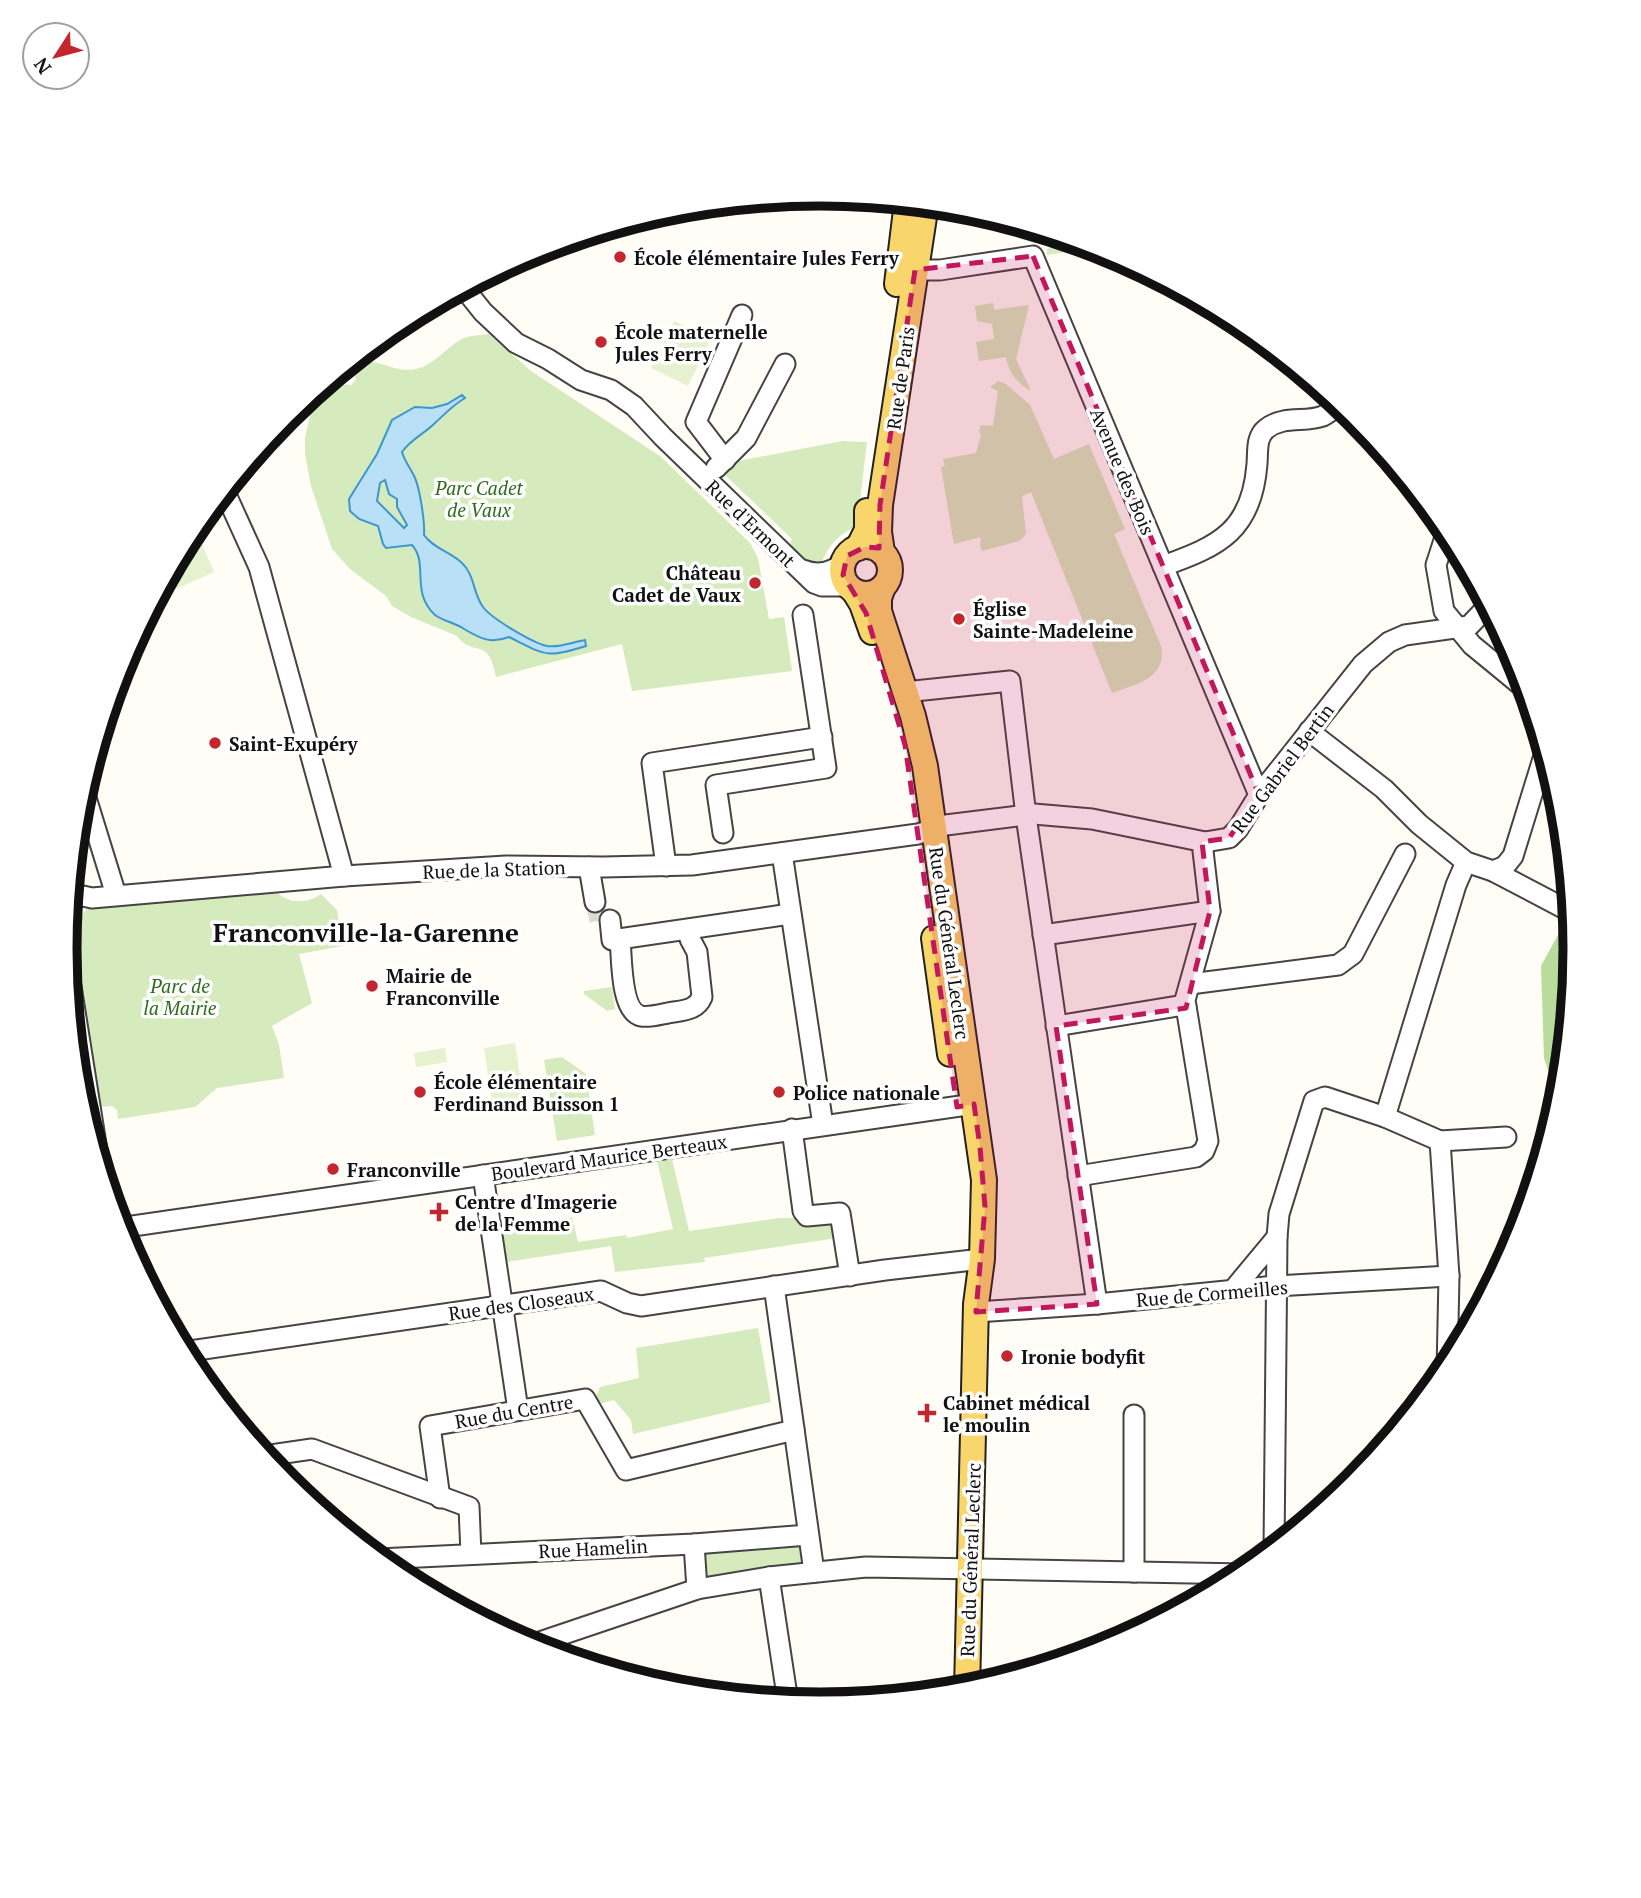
<svg xmlns="http://www.w3.org/2000/svg" width="1641" height="1898" viewBox="0 0 1641 1898" font-family="'PT Serif',serif">
<style>
.green{fill:#d5ebbd}
.forest{fill:#b9dc9c}
.pitch{fill:#e6f2cf}
.water{fill:#b9e0f7;stroke:#3f96cf;stroke-width:2;fill-rule:evenodd}
.lines{fill:none;stroke-linecap:round;stroke-linejoin:round}
.minor-tunnel{stroke:#dbdad3;stroke-width:19;stroke-dasharray:19 10;stroke-linecap:butt}
.minor-casing{stroke:#444;stroke-width:23}
.major-casing{stroke:#222;stroke-width:28}
.minor{stroke:#fff;stroke-width:19}
.major{stroke:#f9d66b;stroke-width:24}
.marked{fill:#c2185b;fill-opacity:0.2;stroke:#c2185b;stroke-width:5;stroke-dasharray:14 9;stroke-linejoin:round}
.poi-dot{fill:#c4262e;stroke:#fff;stroke-width:2.5}
.labels{text-anchor:middle;dominant-baseline:central;stroke-width:7;stroke-linejoin:round;paint-order:stroke}
.poi-label{font-size:19px;font-weight:bold;fill:#111;stroke:#fff;text-anchor:start}
.street-label{font-size:19px;fill:#111;stroke:#fff}
.park-label{font-size:19px;font-style:italic;fill:#2f6b1f;stroke:#fff}
.district-label{font-size:26px;font-weight:bold;fill:#111;stroke:#fff}
.rim{fill:none;stroke:#111;stroke-width:9}
</style>
<rect width="100%" height="100%" fill="#fffdf5"/>
<g class="green">
<polygon points="1053,233 1098,247 1047,255 1047,249 1050,248"/>
<path d="M993,303L994,310L1029,305L1016,359L1031,391C1017,383 1009,374 1006,357L979,361L976,342L994,339L992,324L977,321L975,306Z"/>
<path d="M489,334L531,371L660,456L750,543L758,558L769,619L784,617L792,671L632,691L622,644L496,677C488,634 474,659 457,636L411,617L392,606L386,596L350,569L332,549L311,486L305,454V438L316,391L328,383L351,385L356,380L353,366C372,352 394,375 416,369C435,365 446,347 462,339C470,335 481,335 489,334Z"/>
<path d="M998,381L1006,384L1030,405L1054,459L1089,444L1125,529L1114,534L1161,646C1167,679 1136,684 1112,693L1031,492L1022,496L1026,534L1019,541L982,551L980,546L981,537L954,544L941,467L945,466L943,459L976,453L981,435L979,430L981,425L993,426L998,391L990,387Z"/>
<path d="M842,441L867,442L857,526C839,534 828,545 821,564L805,561L789,547L792,539L725,475L738,461Z"/>
<path d="M274,888C284,904 306,905 321,894L337,910L343,946L299,954L312,1003L272,1026L279,1045L284,1078L217,1088L195,1107L118,1119L117,1110L112,1106L101,1107L71,929L88,907Z"/>
<polygon points="612,987 615,1009 607,1011 584,994 584,991"/>
<polygon points="562,1057 586,1074 595,1135 557,1141 544,1060"/>
<polygon points="672,1159 689,1231 780,1218 795,1218 803,1223 828,1222 832,1225 837,1238 704,1258 705,1262 615,1272 611,1246 507,1262 502,1231 572,1217 578,1242 626,1235 627,1238 673,1229 657,1161"/>
<polygon points="758,1328 771,1402 633,1434 631,1420 614,1400 596,1405 596,1396 600,1387 639,1378 636,1348"/>
<polygon points="800,1542 805,1547 804,1567 707,1580 702,1576 700,1550"/>
</g>
<polygon class="forest" points="1572,909 1576,949 1559,1104 1544,1058 1541,966"/>
<g class="pitch">
<polygon points="674,321 711,339 688,386 651,368"/>
<polygon points="201,542 214,572 163,595 160,589 180,552"/>
<polygon points="515,1043 524,1104 493,1108 484,1048"/>
<polygon points="445,1048 447,1062 416,1067 414,1053"/>
</g>
<path class="water" d="M462,395L465,398C453,405 445,414 435,423C424,434 411,439 402,452C405,462 411,469 415,478C420,490 425,522 424,535C434,549 450,551 462,563C475,575 473,594 483,607C492,619 533,643 547,646C559,648 573,642 585,640L586,646C545,659 546,655 509,637C491,644 481,639 464,629C456,623 443,621 435,615C410,592 429,564 412,545L386,548L383,544L378,526L359,519L350,511L349,499L377,454L392,420L415,407L432,408L447,404ZM385,480L389,494L397,499V507L407,525L404,528L377,501L380,483Z"/>
<g class="lines">
<polyline class="minor-tunnel" points="595,902 599,921"/>
<defs>
<g id="minor">
<polyline points="915,270 940,270 1033,256 1259,795"/>
<polyline points="463,287 483,312 516,343 548,359 581,380 611,390 634,406 663,437 814,583 822,586 849,586"/>
<polyline points="725,460 696,422 742,315"/>
<polyline points="716,468 746,438 785,364"/>
<polyline points="224,490 259,567 344,876"/>
<polyline points="1448,528 1436,565 1444,611 1472,645 1528,691"/>
<path d="M1163,566C1220,546 1252,530 1257,464C1258,451 1256,437 1266,429C1283,415 1305,423 1323,416C1329,413 1336,407 1341,403"/>
<path d="M803,570C818,576 832,573 844,562"/>
<polyline points="905,692 1010,681 1026,816 1097,1304"/>
<polyline points="1309,731 1384,789 1419,824 1466,862 1493,871 1573,913"/>
<polyline points="83,788 116,895"/>
<polyline points="723,833 716,785 826,768 803,615"/>
<polyline points="782,853 823,1125"/>
<polyline points="666,866 652,763 822,737"/>
<polyline points="589,867 595,902"/>
<polyline points="1493,871 1505,866 1513,856 1546,749"/>
<polyline points="70,897 83,896 92,898 344,876 506,866 603,867 692,865 918,834 946,825 1034,814 1092,819 1205,842 1229,838 1238,829 1259,795 1363,664 1389,642 1405,635 1469,626 1489,605"/>
<polyline points="610,920 612,940 790,914"/>
<polyline points="1043,935 1210,911"/>
<path d="M620,939C622,957 620,1011 641,1016C651,1018 664,1013 674,1012C686,1010 697,1009 702,997L697,952L690,939V929"/>
<polyline points="65,948 99,1163"/>
<polyline points="1190,984 1338,965 1353,954 1405,854"/>
<polyline points="1056,1026 1178,1006 1186,1008"/>
<polyline points="1385,1117 1440,1141 1449,1276 1447,1371"/>
<polyline points="792,1129 803,1211 807,1216 840,1213 850,1276"/>
<polyline points="1440,1141 1506,1137"/>
<polyline points="483,1175 518,1410"/>
<polyline points="1078,1176 1196,1157 1204,1151 1208,1141 1185,1000 1210,911 1203,851 1205,842"/>
<polyline points="119,1228 974,1104"/>
<polyline points="774,1286 814,1572"/>
<polyline points="1233,1290 1277,1237"/>
<polyline points="976,1312 1097,1304 1276,1286 1449,1276"/>
<polyline points="183,1352 601,1291 627,1303 641,1306 885,1270 982,1259"/>
<polyline points="1134,1415 1134,1572"/>
<polyline points="264,1456 312,1449 469,1507 471,1554"/>
<polyline points="440,1498 430,1426 585,1399 626,1470 794,1430"/>
<polyline points="694,1544 697,1589"/>
<polyline points="1274,1550 1277,1237 1279,1214 1314,1101 1325,1097 1385,1117 1456,885 1466,862"/>
<polyline points="378,1559 694,1544 808,1535"/>
<polyline points="769,1577 788,1702"/>
<polyline points="528,1646 697,1589 769,1577 866,1567 1245,1574"/>
</g>
<g id="major">
<polyline points="897,284 907,202"/>
<circle cx="866" cy="570" r="24"/>
<polyline points="858,548 867,530 867,511"/>
<polyline points="882,552 879,532 880,505 926,204"/>
<polyline points="883,587 879,598 879,611 913,716 925,766 984,1180 982,1259 976,1304 967,1690"/>
<polyline points="854,591 862,604 872,632"/>
<polyline points="934,938 950,1054"/>
</g>
</defs>
<use href="#minor" class="minor-casing"/>
<use href="#major" class="major-casing"/>
<use href="#minor" class="minor"/>
<use href="#major" class="major"/>
</g>
<path class="marked" d="M1033,256L1259,795L1229,838L1202,842L1210,911L1186,1008L1056,1026L1097,1304L976,1312L985,1207L980,1147L974,1104L957,1107L905,745L866,613L843,575L847,556L865,547L879,548L880,505L915,270Z"/>
<g class="poi-dot">
<circle cx="620" cy="257" r="7"/>
<circle cx="601" cy="342" r="7"/>
<circle cx="755" cy="583" r="7"/>
<circle cx="959" cy="619" r="7"/>
<circle cx="215" cy="743" r="7"/>
<circle cx="372" cy="986" r="7"/>
<circle cx="420" cy="1092" r="7"/>
<circle cx="779" cy="1092" r="7"/>
<circle cx="333" cy="1169" r="7"/>
<path d="M435.5 1201.5h7v7h7v7h-7v7h-7v-7h-7v-7h7z"/>
<circle cx="1007" cy="1356" r="7"/>
<path d="M923.5 1402.5h7v7h7v7h-7v7h-7v-7h-7v-7h7z"/>
</g>
<g class="labels">
<g class="poi-label">
<text x="634" y="257">École élémentaire Jules Ferry</text>
<text x="615" y="331">École maternelle<tspan x="615" dy="22">Jules Ferry</tspan></text>
<text x="741" y="572" text-anchor="end">Château<tspan x="741" dy="22">Cadet de Vaux</tspan></text>
<text x="973" y="608">Église<tspan x="973" dy="22">Sainte-Madeleine</tspan></text>
<text x="229" y="743">Saint-Exupéry</text>
<text x="386" y="975">Mairie de<tspan x="386" dy="22">Franconville</tspan></text>
<text x="434" y="1081">École élémentaire<tspan x="434" dy="22">Ferdinand Buisson 1</tspan></text>
<text x="793" y="1092">Police nationale</text>
<text x="347" y="1169">Franconville</text>
<text x="455" y="1201">Centre d'Imagerie<tspan x="455" dy="22">de la Femme</tspan></text>
<text x="1021" y="1356">Ironie bodyfit</text>
<text x="943" y="1402">Cabinet médical<tspan x="943" dy="22">le moulin</tspan></text>
</g>
<g class="street-label">
<text transform="translate(900 378) rotate(-82)">Rue de Paris</text>
<text transform="translate(1123 471) rotate(67)">Avenue des Bois</text>
<text transform="translate(751 523) rotate(44)">Rue d'Ermont</text>
<text transform="translate(1282 768) rotate(-53)">Rue Gabriel Bertin</text>
<text transform="translate(494 869) rotate(-2)">Rue de la Station</text>
<text transform="translate(950 943) rotate(82)">Rue du Général Leclerc</text>
<text transform="translate(609 1157) rotate(-8)">Boulevard Maurice Berteaux</text>
<text transform="translate(1212 1293) rotate(-5)">Rue de Cormeilles</text>
<text transform="translate(521 1303) rotate(-8)">Rue des Closeaux</text>
<text transform="translate(514 1411) rotate(-10)">Rue du Centre</text>
<text transform="translate(593 1548) rotate(-3)">Rue Hamelin</text>
<text transform="translate(970 1560) rotate(-88)">Rue du Général Leclerc</text>
</g>
<g class="park-label">
<text x="479" y="487">Parc Cadet<tspan x="479" dy="22">de Vaux</tspan></text>
<text x="180" y="985">Parc de<tspan x="180" dy="22">la Mairie</tspan></text>
</g>
<g class="district-label">
<text x="366" y="932">Franconville-la-Garenne</text>
</g>
</g>
<path d="M0 0H1641V1898H0ZM77 949a743 743 0 1 1 1486 0a743 743 0 1 1-1486 0Z" fill="#fff" fill-rule="evenodd"/>
<path class="rim" d="M77 949a743 743 0 1 1 1486 0a743 743 0 1 1-1486 0Z"/>
<g transform="translate(56 56) rotate(234)"><circle r="33" fill="#ffffff" stroke="#a0a0a0" stroke-width="2"/>
<path d="M0-5L12 26L0 18L-12 26Z" fill="#c4262e"/>
<text y="-10" font-size="19" font-weight="bold" text-anchor="middle" fill="#111111">N</text>
</g>
</svg>
